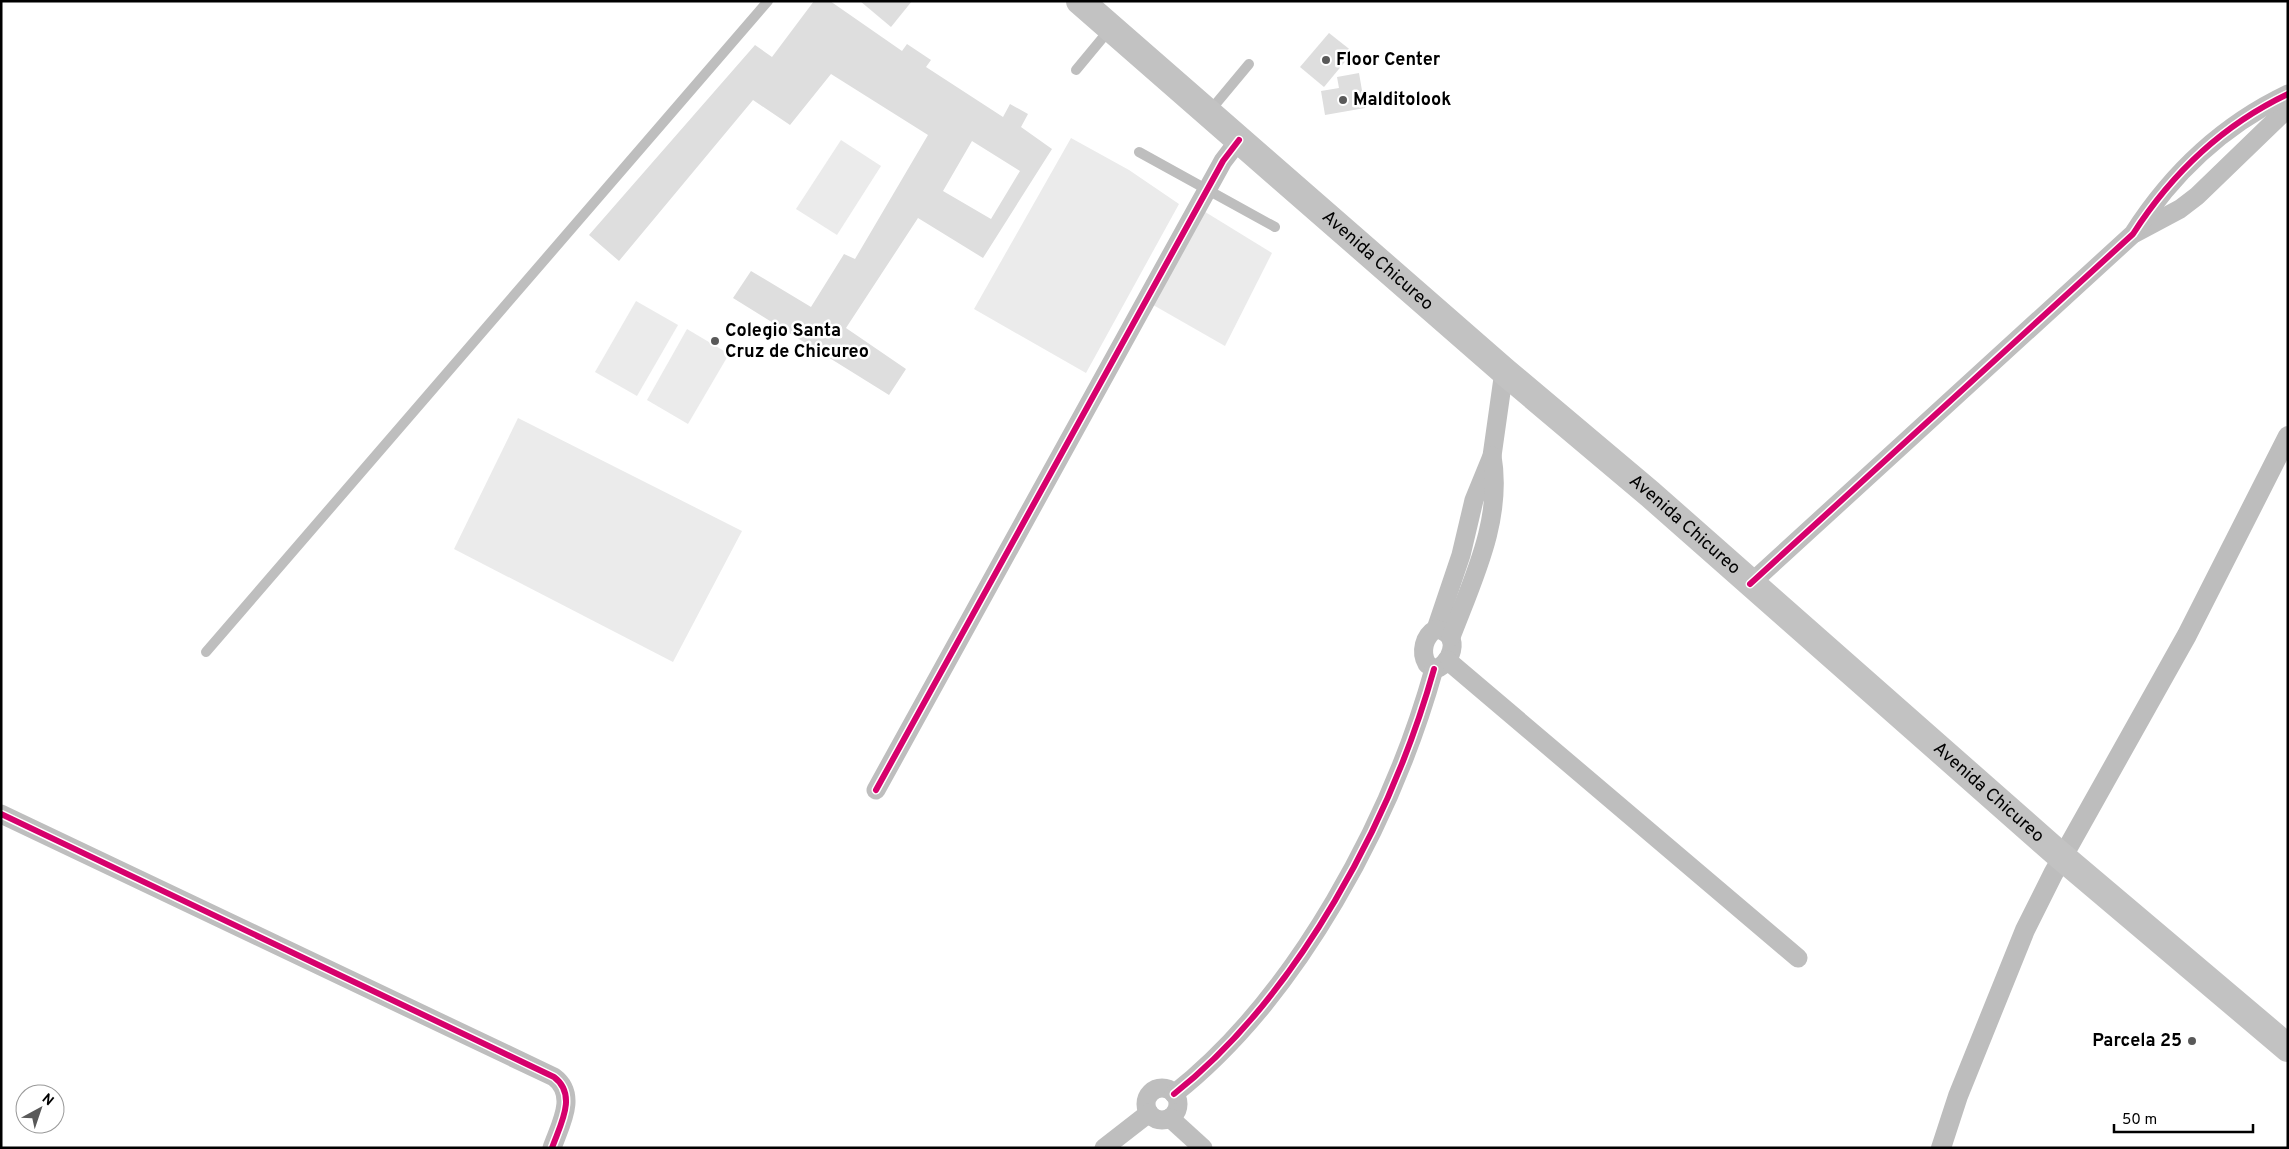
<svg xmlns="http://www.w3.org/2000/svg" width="2289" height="1149" viewBox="0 0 2289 1149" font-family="Overpass,sans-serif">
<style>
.green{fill:#ebebeb}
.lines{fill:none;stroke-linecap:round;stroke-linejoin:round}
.canal{stroke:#bdbdbd;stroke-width:20}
.building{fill:#dedede;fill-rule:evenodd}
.lane{stroke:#bebebe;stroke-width:10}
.street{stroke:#bebebe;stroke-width:19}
.secondary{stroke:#c2c2c2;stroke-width:28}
.cycleway-casing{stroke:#fff;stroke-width:9}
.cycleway{stroke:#d6006c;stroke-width:6}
.poi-dot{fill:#595959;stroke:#fff;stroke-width:2}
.labels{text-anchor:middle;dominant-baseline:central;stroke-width:5;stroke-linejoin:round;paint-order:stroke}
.poi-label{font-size:18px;font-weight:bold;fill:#000;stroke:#fff;text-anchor:start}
.street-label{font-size:18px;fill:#000;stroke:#fff}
</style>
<rect width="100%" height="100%" fill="#fff"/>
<g class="green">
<polygon points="1071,138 1129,170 1179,204 1086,373 974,309"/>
<polygon points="841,140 881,166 837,235 796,209"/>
<polygon points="1202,210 1272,253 1225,346 1148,302"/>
<polygon points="636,301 678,325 637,396 595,372"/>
<polygon points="687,329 729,354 688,424 647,400"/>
<polygon points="518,418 742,531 673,662 454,549"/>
</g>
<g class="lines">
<polyline class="canal" points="1941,1148 1958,1096 2025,930 2053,874 2187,635 2288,436"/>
</g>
<g class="building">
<path d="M814,1H830L902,51L907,44L931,60L926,67L1003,117L1010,104L1028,114L1021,127L1052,149L983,258L918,218L846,328L906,369L889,395L733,298L751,271L811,307L844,254L855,259L928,135L831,74L790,125L753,100L619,261L589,235L755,45L772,57ZM972,141L1020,171L991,219L943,191Z"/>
<polygon points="860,1 912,1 891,27"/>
<polygon points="1329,33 1353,52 1324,87 1300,67"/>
<polygon points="1359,73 1365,108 1325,115 1321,91 1339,88 1337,77"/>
</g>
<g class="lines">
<g class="lane">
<polyline points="1076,70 1110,29"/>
<polyline points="1209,112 1249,64"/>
<polyline points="1139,152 1275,227"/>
<polyline points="206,652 768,1"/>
</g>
<g class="street">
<polyline points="2135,233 2180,209 2197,196 2288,108"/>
<path d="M1750,584L2133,234C2172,173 2223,125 2288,94"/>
<polyline points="1436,629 1461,555 1474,500 1492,456 1504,371"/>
<path d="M1436,629C1465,634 1449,668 1434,669L1427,664C1420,652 1424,636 1436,629Z"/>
<path d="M1451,637C1473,579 1503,519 1492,456"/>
<polyline points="1447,660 1798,958"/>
<polyline points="876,790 1223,161 1239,140"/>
<path d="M1,814L554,1077C578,1095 560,1125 552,1148"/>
<circle cx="1162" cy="1104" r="16"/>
<path d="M1174,1094C1298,996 1392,819 1434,669"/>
<polyline points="1170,1118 1203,1148"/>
<polyline points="1104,1148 1149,1113"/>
</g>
<path class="secondary" id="s1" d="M1080,1L1504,371L1650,494L2055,851L2288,1048"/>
<defs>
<g id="cycleway">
<path d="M1750,584L2133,234C2172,173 2223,125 2288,94"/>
<polyline points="876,790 1223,161 1239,140"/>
<path d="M1,814L554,1077C578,1095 560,1125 552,1148"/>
<path d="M1174,1094C1298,996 1392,819 1434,669"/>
</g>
</defs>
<use href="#cycleway" class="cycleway-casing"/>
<use href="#cycleway" class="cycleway"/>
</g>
<g class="poi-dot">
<circle cx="1326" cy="60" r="5"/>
<circle cx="1343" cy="100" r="5"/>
<circle cx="715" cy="341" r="5"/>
<circle cx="2192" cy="1041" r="5"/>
</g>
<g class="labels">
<g class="poi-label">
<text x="1336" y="60">Floor Center</text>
<text x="1353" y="100">Malditolook</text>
<text x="725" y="331">Colegio Santa<tspan x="725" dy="21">Cruz de Chicureo</tspan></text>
<text x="2182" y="1041" text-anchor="end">Parcela 25</text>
</g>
<g class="street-label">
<text stroke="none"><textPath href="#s1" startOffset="395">Avenida Chicureo</textPath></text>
<text stroke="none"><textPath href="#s1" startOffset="800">Avenida Chicureo</textPath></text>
<text stroke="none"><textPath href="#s1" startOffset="1205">Avenida Chicureo</textPath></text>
</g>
</g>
<rect width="2289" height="1149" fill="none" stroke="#000000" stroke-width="5"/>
<g transform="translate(40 1109) rotate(40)"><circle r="24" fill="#ffffff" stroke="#999999"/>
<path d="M0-4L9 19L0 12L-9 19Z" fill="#595959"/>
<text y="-8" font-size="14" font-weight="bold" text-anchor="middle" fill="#000000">N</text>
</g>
<path d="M2114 1124v8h139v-8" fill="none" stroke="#000000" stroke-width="2.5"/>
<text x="2122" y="1124" font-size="15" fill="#000000" stroke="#ffffff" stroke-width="4" paint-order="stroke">50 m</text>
</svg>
